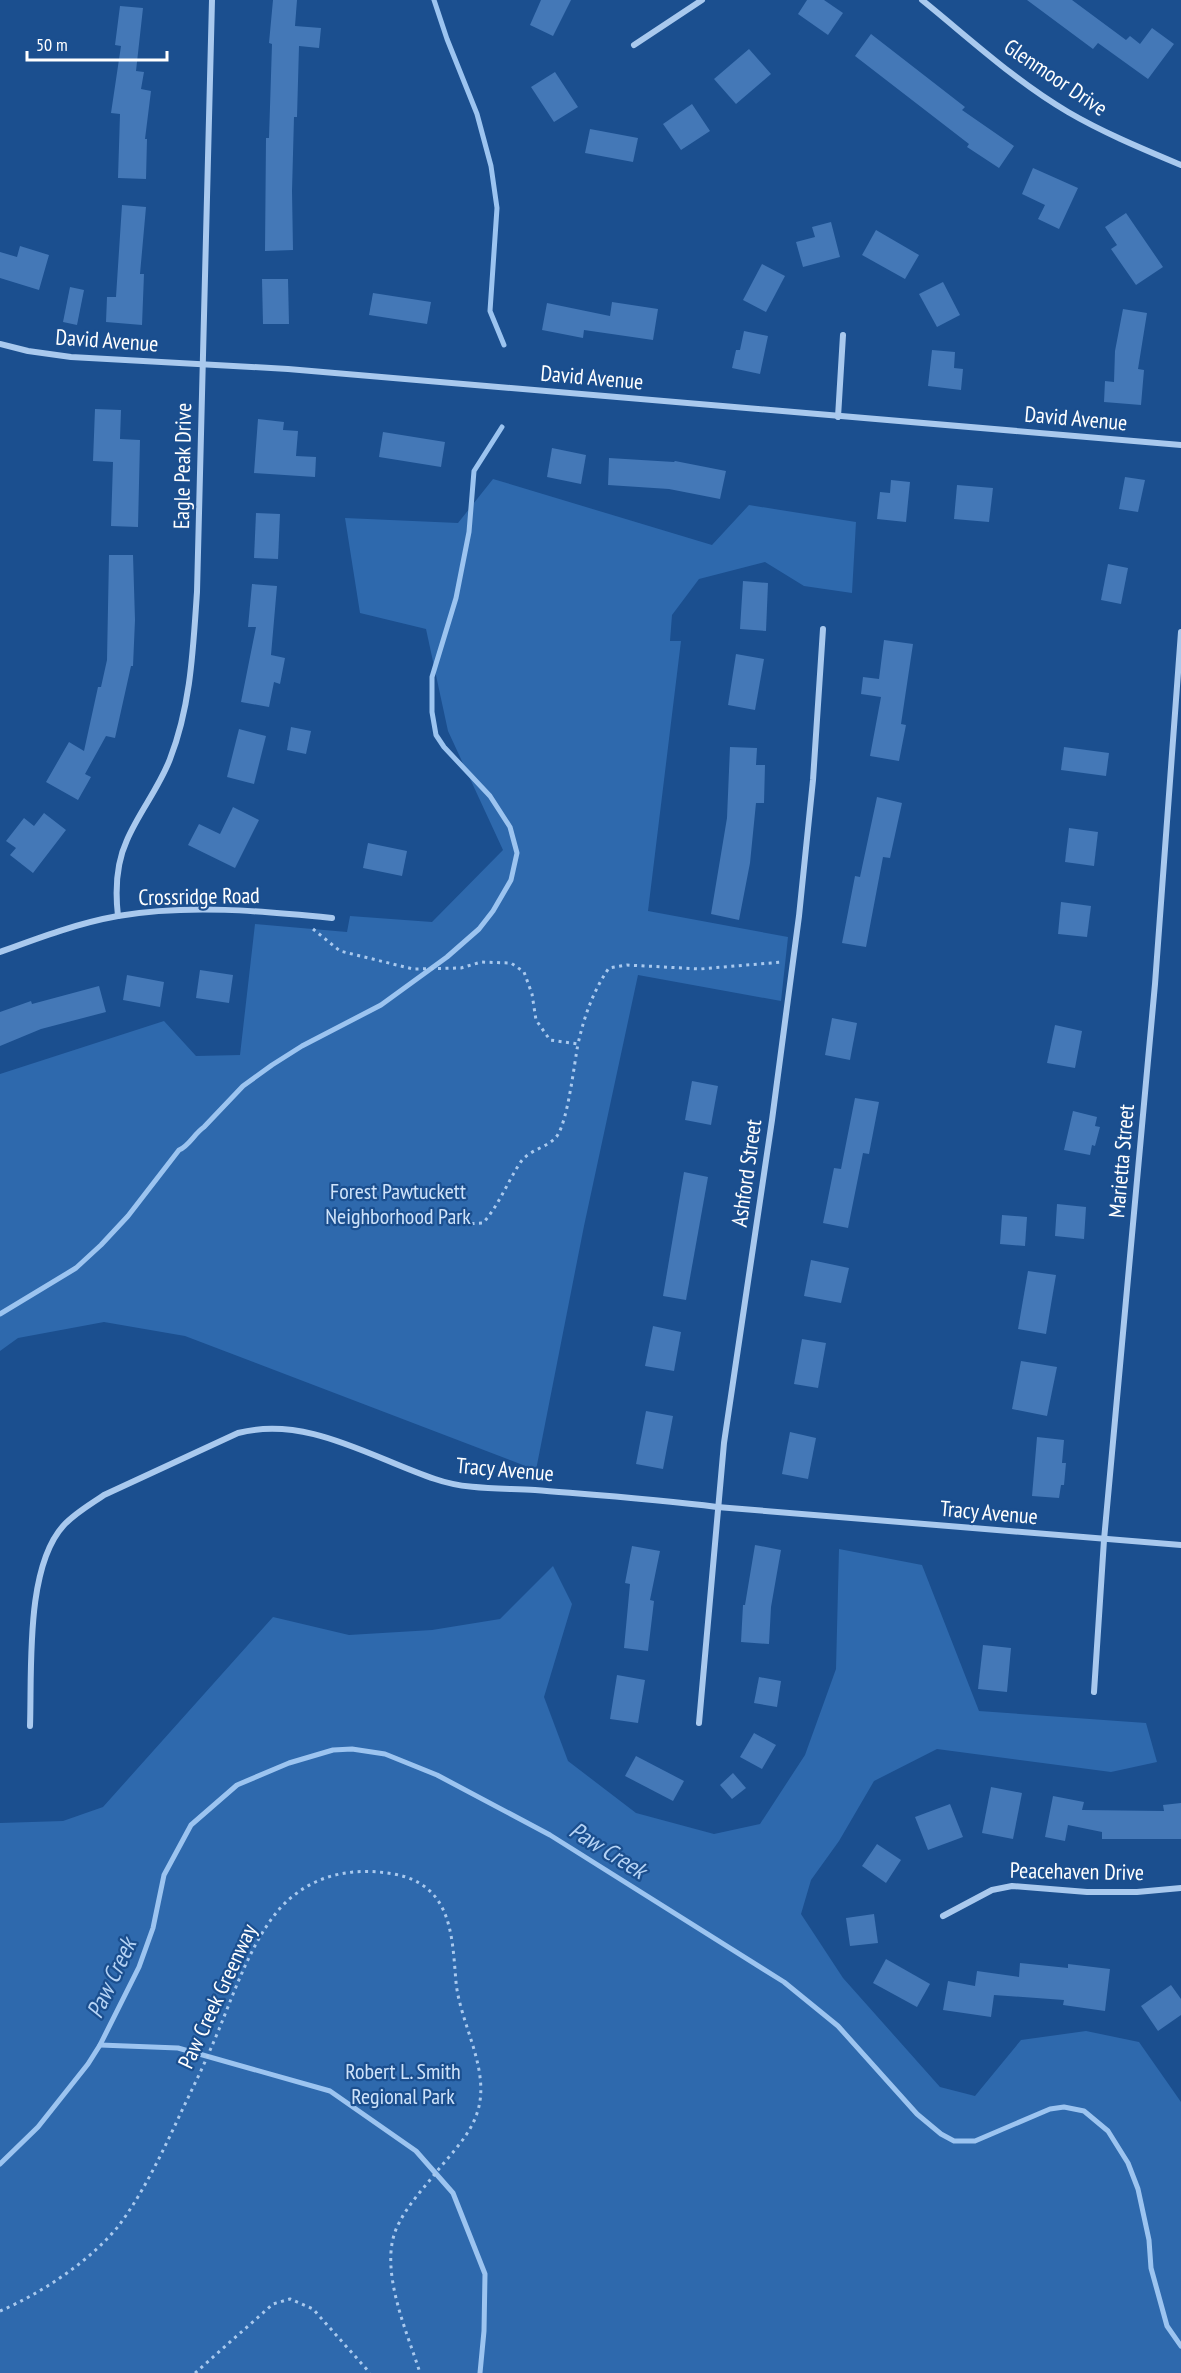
<svg xmlns="http://www.w3.org/2000/svg" width="1181" height="2373" viewBox="0 0 1181 2373" font-family="'PT Sans Narrow',sans-serif">
<style>
.green{fill:#2e69ad}
.lines{fill:none;stroke-linecap:round;stroke-linejoin:round}
.stream{stroke:#9cc4f0;stroke-width:5}
.building{fill:#4478b7}
.path{stroke:#a9c9ee;stroke-width:3;stroke-dasharray:3 4.5;stroke-linecap:butt}
.street{stroke:#a9c9ee;stroke-width:6}
.labels{text-anchor:middle;dominant-baseline:central;stroke-width:4.5;stroke-linejoin:round;paint-order:stroke}
.street-label{font-size:22px;fill:#fff;stroke:#1b4f8f}
.park-label{font-size:22px;fill:#cfe3fa;stroke:#1b4f8f}
.water-label{font-size:24px;font-style:italic;fill:#b5d3f5;stroke:#1b4f8f}
</style>
<rect width="100%" height="100%" fill="#1b4f8f"/>
<g class="green">
<polygon points="493,479 712,545 749,505 856,522 852,593 804,586 765,562 699,579 672,615 670,641 681,641 648,911 788,937 781,1001 638,975 584,1226 536,1470 185,1336 104,1322 18,1338 0,1351 0,1074 164,1021 196,1056 240,1055 255,924 347,932 350,916 432,922 503,850 448,731 426,629 360,613 345,518 458,523"/>
<polygon points="839,1549 922,1565 979,1711 1146,1723 1157,1762 1111,1772 937,1749 874,1781 839,1841 811,1880 801,1914 843,1978 940,2087 975,2096 1021,2040 1086,2031 1139,2042 1181,2102 1181,2373 0,2373 0,1823 63,1821 103,1807 273,1617 349,1635 432,1630 500,1619 553,1566 572,1604 544,1697 568,1761 636,1813 714,1834 760,1824 805,1755 836,1669"/>
</g>
<g class="lines">
<g class="stream">
<polyline points="434,0 447,39 477,114 491,166 497,208 490,311 504,345"/>
<path d="M0,1314L76,1268L101,1245L128,1216L179,1150C189,1146 194,1134 204,1127L243,1086L272,1065L302,1046L381,1005L447,957L479,929L493,911L511,880L517,853L510,827L490,796L444,747L436,735L432,712V677L456,598L469,532L474,471L502,427"/>
<polyline points="100,2045 178,2048 330,2091 416,2151 453,2193 485,2274 484,2331 480,2373"/>
<polyline points="0,2164 38,2127 88,2064 100,2045 139,1967 153,1928 164,1875 191,1825 237,1785 289,1763 333,1750 352,1749 385,1754 437,1775 550,1835 784,1982 838,2026 917,2114 941,2134 954,2141 975,2141 1050,2109 1064,2107 1084,2111 1108,2131 1128,2163 1138,2189 1149,2240 1151,2268 1167,2326 1181,2346"/>
</g>
</g>
<g class="building">
<polygon points="273,0 297,0 295,26 321,28 319,48 299,46 297,117 294,117 292,191 293,250 265,251 266,138 269,138 272,44 269,43"/>
<polygon points="541,0 571,0 553,36 530,25"/>
<polygon points="807,0 824,0 843,13 828,35 798,14"/>
<polygon points="1027,0 1072,0 1126,40 1130,36 1140,44 1152,28 1174,44 1148,79 1098,43 1093,49"/>
<polygon points="120,6 143,8 136,71 144,72 141,89 151,91 145,139 147,139 146,179 118,178 120,114 111,113 121,46 115,45"/>
<polygon points="871,34 965,107 962,110 1014,146 999,168 967,147 969,144 855,56"/>
<polygon points="749,49 771,74 736,104 714,79"/>
<polygon points="555,72 578,107 554,122 531,87"/>
<polygon points="692,104 710,131 681,150 663,124"/>
<polygon points="590,129 638,138 633,162 585,153"/>
<polygon points="1033,168 1078,188 1059,229 1038,219 1045,205 1022,194"/>
<polygon points="122,205 146,207 140,274 144,274 142,325 106,322 107,297 116,297"/>
<polygon points="1126,213 1163,267 1136,285 1111,249 1117,245 1105,227"/>
<polygon points="831,222 840,257 803,267 796,242 815,237 812,227"/>
<polygon points="876,230 919,255 905,279 862,255"/>
<polygon points="20,246 49,255 39,290 0,278 0,252 17,257"/>
<polygon points="762,264 785,276 766,312 743,300"/>
<polygon points="262,279 288,279 289,324 263,324"/>
<polygon points="943,282 960,315 937,327 919,294"/>
<polygon points="70,287 84,290 77,325 63,322"/>
<polygon points="373,293 431,302 427,324 369,315"/>
<polygon points="612,302 658,309 653,340 584,330 583,338 542,330 547,303 610,316"/>
<polygon points="1123,309 1147,313 1138,369 1144,370 1141,405 1104,402 1105,381 1114,382 1115,351"/>
<polygon points="744,331 768,336 760,374 732,368 736,350 740,350"/>
<polygon points="932,350 955,352 954,368 963,369 961,390 928,386"/>
<polygon points="95,409 121,410 120,439 140,440 138,527 111,526 113,462 93,461"/>
<polygon points="258,419 284,422 283,430 298,431 296,456 316,457 315,477 254,473"/>
<polygon points="383,432 445,442 441,467 379,457"/>
<polygon points="552,448 586,455 581,484 547,477"/>
<polygon points="609,458 674,462 675,461 726,471 720,499 669,489 608,485"/>
<polygon points="1125,477 1145,480 1138,512 1119,509"/>
<polygon points="891,480 910,482 906,522 877,519 880,492 890,493"/>
<polygon points="957,485 993,488 989,522 954,519"/>
<polygon points="256,513 280,514 278,559 254,558"/>
<polygon points="109,555 133,555 135,620 133,666 131,666 115,738 106,736 85,774 91,777 78,800 46,782 69,742 84,751 98,687 101,687 107,660"/>
<polygon points="1108,564 1128,568 1121,604 1101,600"/>
<polygon points="743,581 768,583 766,631 740,629"/>
<polygon points="252,584 277,586 271,655 285,658 280,684 274,682 269,707 241,702 256,627 248,627"/>
<polygon points="884,640 913,644 901,724 906,725 899,761 870,756 881,697 861,694 863,677 879,679"/>
<polygon points="736,654 764,659 755,710 728,705"/>
<polygon points="291,727 311,731 306,754 287,750"/>
<polygon points="239,729 266,736 254,784 227,777"/>
<polygon points="730,747 757,748 756,765 765,765 764,803 756,803 750,863 739,920 711,914 727,818"/>
<polygon points="1064,747 1109,753 1106,776 1061,770"/>
<polygon points="877,797 902,803 890,858 883,857 866,947 842,943 855,876 860,877"/>
<polygon points="233,807 259,820 235,868 188,845 199,824 220,834"/>
<polygon points="44,813 66,830 33,873 10,855 16,848 6,841 24,818 34,826"/>
<polygon points="1069,828 1098,832 1094,866 1065,862"/>
<polygon points="368,843 407,851 402,876 363,868"/>
<polygon points="1061,902 1091,906 1087,937 1058,934"/>
<polygon points="200,970 233,975 229,1003 196,998"/>
<polygon points="127,975 164,982 160,1007 123,1000"/>
<polygon points="99,986 106,1012 41,1029 0,1046 0,1012 31,1001 32,1004"/>
<polygon points="832,1018 857,1023 850,1060 825,1055"/>
<polygon points="1055,1025 1082,1031 1075,1068 1047,1063"/>
<polygon points="692,1081 718,1086 711,1125 685,1120"/>
<polygon points="855,1098 879,1102 869,1154 863,1153 848,1228 823,1223 834,1168 841,1169"/>
<polygon points="1073,1111 1097,1117 1095,1126 1100,1127 1095,1146 1092,1145 1090,1155 1064,1150"/>
<polygon points="684,1172 708,1177 686,1300 663,1296"/>
<polygon points="1057,1204 1086,1207 1084,1239 1055,1236"/>
<polygon points="1002,1215 1027,1217 1025,1246 1000,1244"/>
<polygon points="811,1260 849,1268 841,1303 804,1296"/>
<polygon points="1028,1271 1056,1275 1046,1334 1018,1329"/>
<polygon points="653,1326 681,1332 674,1371 645,1366"/>
<polygon points="802,1339 826,1343 818,1388 794,1384"/>
<polygon points="1021,1361 1057,1367 1047,1416 1012,1409"/>
<polygon points="646,1411 673,1416 663,1469 636,1464"/>
<polygon points="790,1432 816,1438 808,1479 782,1474"/>
<polygon points="1037,1437 1064,1440 1062,1463 1066,1463 1064,1485 1061,1485 1059,1498 1032,1496"/>
<polygon points="755,1545 781,1550 771,1607 769,1644 741,1642 743,1605 745,1605"/>
<polygon points="632,1546 660,1551 650,1600 654,1601 648,1651 624,1648 630,1584 625,1583"/>
<polygon points="983,1645 1011,1648 1007,1692 978,1689"/>
<polygon points="617,1675 645,1680 638,1723 610,1719"/>
<polygon points="759,1677 781,1681 777,1707 754,1703"/>
<polygon points="754,1733 776,1745 762,1769 740,1757"/>
<polygon points="636,1756 684,1781 673,1801 625,1776"/>
<polygon points="733,1773 746,1788 732,1799 720,1785"/>
<polygon points="991,1787 1022,1793 1013,1839 982,1833"/>
<polygon points="1053,1796 1084,1802 1082,1810 1164,1811 1163,1805 1181,1803 1181,1839 1102,1839 1102,1832 1068,1825 1065,1841 1045,1837"/>
<polygon points="950,1804 963,1837 928,1850 915,1817"/>
<polygon points="877,1844 901,1860 886,1883 862,1866"/>
<polygon points="874,1914 878,1943 850,1946 846,1918"/>
<polygon points="886,1959 930,1984 917,2007 873,1983"/>
<polygon points="1020,1963 1068,1968 1068,1964 1110,1969 1105,2011 1063,2005 1064,2000 994,1995 991,2017 943,2010 948,1981 975,1986 977,1971 1019,1977"/>
<polygon points="1171,1985 1181,1999 1181,2015 1158,2031 1141,2006"/>
</g>
<g class="lines">
<g class="path">
<path d="M313,929L340,951L413,969L461,968L481,962L511,963L524,972L532,994L536,1020L550,1040L578,1044C584,1017 593,991 609,968L627,965L700,969L782,962"/>
<path d="M464,1224L483,1223C499,1205 507,1183 520,1163C529,1149 548,1148 557,1136C568,1120 574,1065 578,1044"/>
<path d="M0,2311C42,2293 92,2260 120,2224C144,2191 161,2155 178,2119C189,2095 201,2072 211,2048C232,2002 254,1923 297,1893C325,1872 360,1868 394,1874C452,1885 452,1935 456,1982C460,2025 493,2073 476,2116C468,2138 448,2157 434,2175C422,2190 408,2205 399,2223C376,2265 407,2331 420,2373"/>
<polyline points="195,2373 273,2304 290,2299 313,2309 370,2373"/>
</g>
<g class="street">
<path d="M922,0C969,38 1015,81 1068,112C1104,133 1143,149 1181,165"/>
<polyline points="634,45 702,0"/>
<polyline points="0,344 28,351 71,357 288,369 1181,445"/>
<polyline points="838,417 843,335"/>
<path d="M118,916C115,890 116,864 127,840C139,812 159,788 170,759C191,705 193,649 197,592L212,0"/>
<path d="M0,952C38,938 78,923 118,916C189,904 261,911 332,918"/>
<polyline points="1094,1692 1104,1540 1155,984 1181,632"/>
<polyline points="699,1723 724,1443 772,1120 799,916 813,780 823,629"/>
<path d="M30,1726C32,1670 25,1567 64,1525C75,1513 91,1504 104,1495L238,1433C307,1415 372,1458 435,1479C466,1490 502,1488 535,1490C596,1495 656,1499 717,1507L1181,1545"/>
<polyline points="943,1916 992,1890 1012,1886 1087,1892 1137,1892 1181,1888"/>
</g>
</g>
<g class="labels">
<g class="street-label">
<text transform="translate(1056 77) rotate(34)">Glenmoor Drive</text>
<text transform="translate(107 340) rotate(4)">David Avenue</text>
<text transform="translate(592 377) rotate(5)">David Avenue</text>
<text transform="translate(1076 418) rotate(5)">David Avenue</text>
<text transform="translate(182 466) rotate(-89)">Eagle Peak Drive</text>
<text transform="translate(199 896) rotate(-1)">Crossridge Road</text>
<text transform="translate(1121 1161) rotate(-85)">Marietta Street</text>
<text transform="translate(746 1173) rotate(-82)">Ashford Street</text>
<text transform="translate(505 1469) rotate(5)">Tracy Avenue</text>
<text transform="translate(989 1512) rotate(5)">Tracy Avenue</text>
<text transform="translate(1077 1871) rotate(1)">Peacehaven Drive</text>
<text transform="translate(217 1996) rotate(-65)">Paw Creek Greenway</text>
</g>
<g class="park-label">
<text x="398" y="1191">Forest Pawtuckett<tspan x="398" dy="25">Neighborhood Park</tspan></text>
<text x="403" y="2071">Robert L. Smith<tspan x="403" dy="25">Regional Park</tspan></text>
</g>
<g class="water-label">
<text transform="translate(608 1850) rotate(32)">Paw Creek</text>
<text transform="translate(111 1978) rotate(-65)">Paw Creek</text>
</g>
</g>
<path d="M27 51v9h140v-9" fill="none" stroke="#ffffff" stroke-width="3"/>
<text x="36" y="51" font-size="18" fill="#ffffff" stroke="#1b4f8f" stroke-width="4.5" paint-order="stroke">50 m</text>
</svg>
